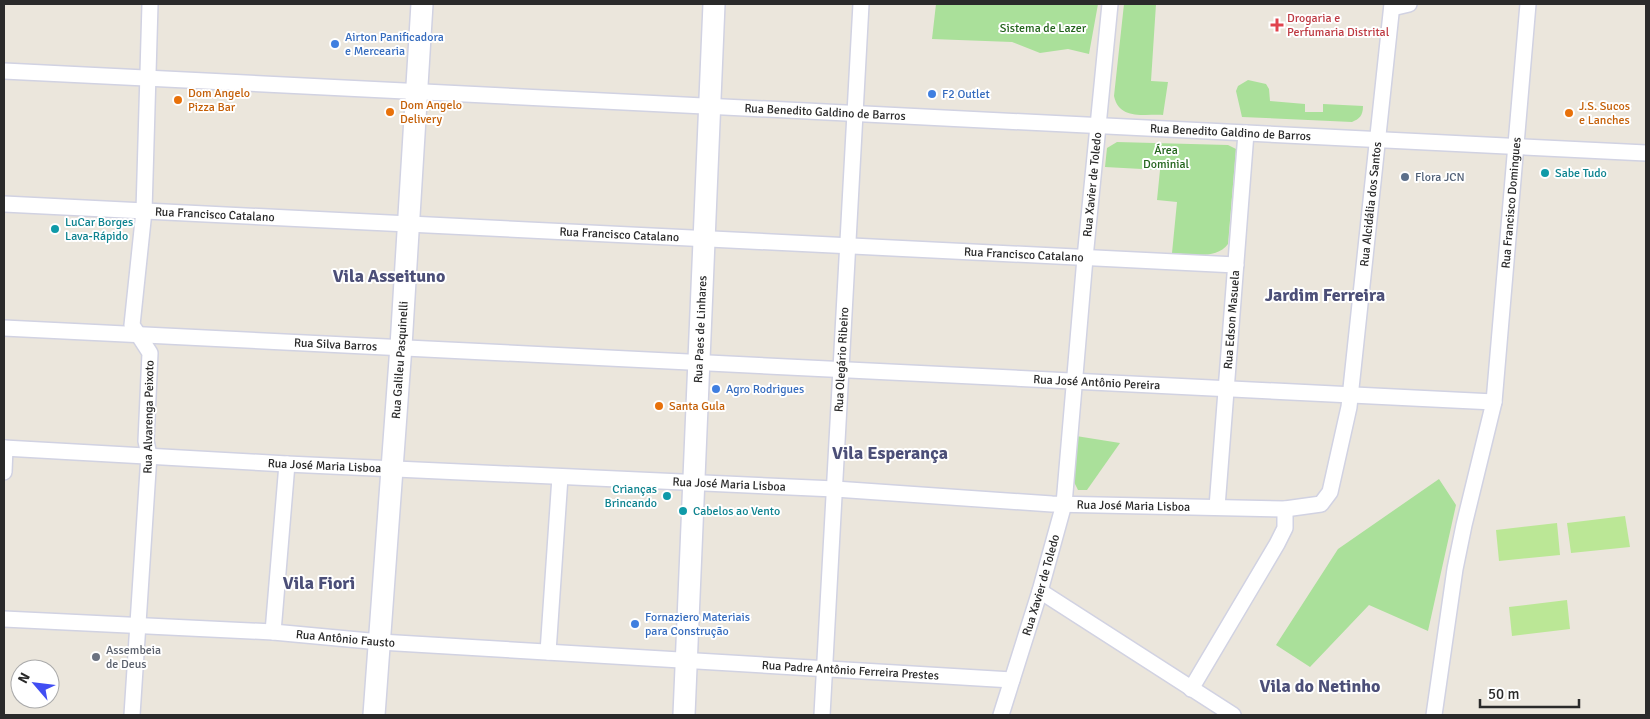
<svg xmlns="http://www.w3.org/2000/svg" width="1650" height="719" viewBox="0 0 1650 719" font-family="Signika,sans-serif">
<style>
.green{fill:#aae09a}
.pitch{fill:#bbe796}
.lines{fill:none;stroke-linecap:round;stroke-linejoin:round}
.street-casing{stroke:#d1d2e2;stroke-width:18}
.secondary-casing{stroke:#d1d2e2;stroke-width:24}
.street{stroke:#fff;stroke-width:15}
.secondary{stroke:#fff;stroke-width:21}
.health-dot{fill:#e0444e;stroke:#fff;stroke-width:2}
.shop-dot{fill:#3f7fe0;stroke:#fff;stroke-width:2}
.food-dot{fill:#e8710a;stroke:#fff;stroke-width:2}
.culture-dot{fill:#0f9aa8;stroke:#fff;stroke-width:2}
.service-dot{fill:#5c6f8a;stroke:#fff;stroke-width:2}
.worship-dot{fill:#6b7280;stroke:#fff;stroke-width:2}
.labels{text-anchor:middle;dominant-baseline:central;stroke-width:4;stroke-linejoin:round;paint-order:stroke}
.health-label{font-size:12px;fill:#be3a42;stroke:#fff;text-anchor:start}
.park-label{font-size:12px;fill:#23641c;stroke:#fff}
.shop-label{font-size:12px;fill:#366cbe;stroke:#fff;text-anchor:start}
.food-label{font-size:12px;fill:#c56008;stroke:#fff;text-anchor:start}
.street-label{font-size:12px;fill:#2a2a2a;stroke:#fff}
.culture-label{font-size:12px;fill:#0d838f;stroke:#fff;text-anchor:start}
.service-label{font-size:12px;fill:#4e5e75;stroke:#fff;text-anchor:start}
.worship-label{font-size:12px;fill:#5b616d;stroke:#fff;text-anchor:start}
.district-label{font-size:18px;font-weight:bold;fill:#4c4f78;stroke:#fff}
</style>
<rect width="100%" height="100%" fill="#ebe6dc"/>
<g class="green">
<polygon points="936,4 1098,4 1089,54 1068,49 1040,53 1012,42 932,39"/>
<path d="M1124,4H1156L1151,81L1168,82L1163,115C1143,114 1119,120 1114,96Z"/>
<path d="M1248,80L1266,84L1269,89L1270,101L1305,104V112H1323V104L1363,106C1363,116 1359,119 1352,122L1242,117L1236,91L1238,86Z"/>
<path d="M1117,142L1228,145L1236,149L1228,244C1216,260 1191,254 1172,253L1177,202L1157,200L1160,170L1105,167L1107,148Z"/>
<polygon points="1076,436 1120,443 1087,490 1078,490 1073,480"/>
<polygon points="1439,479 1456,505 1428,631 1369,605 1310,667 1276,645 1338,549"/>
</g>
<g class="pitch">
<polygon points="1625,516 1630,547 1571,553 1567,523"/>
<polygon points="1557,523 1560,555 1499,561 1496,530"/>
<polygon points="1567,600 1570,629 1512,636 1509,607"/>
</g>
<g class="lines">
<defs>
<g id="street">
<polyline points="1392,8 1409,4"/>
<path id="s1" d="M4,71L1646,153"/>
<path id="s2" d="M4,204L1236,265"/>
<path id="s3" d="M4,328L1494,402"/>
<path id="s4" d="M4,448L287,464L835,489L1052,504L1285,509L1321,504L1330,492L1349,407L1392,4"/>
<polyline points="4,472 5,448"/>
<path id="s5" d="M1217,507L1246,133"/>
<polyline points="1040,591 1233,715"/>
<path id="s6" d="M4,619L273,632L380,642L1012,680"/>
<polyline points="273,632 287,464"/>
<polyline points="548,652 560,477"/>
<polyline points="1191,689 1277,544 1285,528 1285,509"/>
<polyline points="132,715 149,455 146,441 150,353 132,325 144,211 150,4"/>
<path id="s7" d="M822,715L861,4"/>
<path id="s8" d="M1001,715L1040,591L1064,504L1085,258L1110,4"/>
<path id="s9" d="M1434,715L1455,569L1464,525L1494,402L1528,4"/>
</g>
<g id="secondary">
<path id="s10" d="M374,715L401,346L422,4"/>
<path id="s11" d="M684,715L714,4"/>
</g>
</defs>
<use href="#street" class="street-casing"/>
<use href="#secondary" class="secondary-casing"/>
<use href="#street" class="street"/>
<use href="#secondary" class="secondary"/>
</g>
<path class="health-dot" d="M1274.5 17.5h5v5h5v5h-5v5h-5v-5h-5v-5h5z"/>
<g class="shop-dot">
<circle cx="335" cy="44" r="5"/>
<circle cx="932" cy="94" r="5"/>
<circle cx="716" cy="389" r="5"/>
<circle cx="635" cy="624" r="5"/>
</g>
<g class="food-dot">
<circle cx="178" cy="100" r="5"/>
<circle cx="390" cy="112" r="5"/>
<circle cx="1569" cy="113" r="5"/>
<circle cx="659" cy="406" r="5"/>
</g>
<g class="culture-dot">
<circle cx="1545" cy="173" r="5"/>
<circle cx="55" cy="229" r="5"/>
<circle cx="667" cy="496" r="5"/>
<circle cx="683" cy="511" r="5"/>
</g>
<circle class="service-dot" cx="1405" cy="177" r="5"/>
<circle class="worship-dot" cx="96" cy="657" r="5"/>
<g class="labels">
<g class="health-label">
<text x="1287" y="18">Drogaria e<tspan x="1287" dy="14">Perfumaria Distrital</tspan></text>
</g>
<g class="park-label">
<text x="1043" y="28">Sistema de Lazer</text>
<text x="1166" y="150">Área<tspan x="1166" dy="14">Dominial</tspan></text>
</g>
<g class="shop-label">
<text x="345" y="37">Airton Panificadora<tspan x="345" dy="14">e Mercearia</tspan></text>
<text x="942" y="94">F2 Outlet</text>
<text x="726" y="389">Agro Rodrigues</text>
<text x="645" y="617">Fornaziero Materiais<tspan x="645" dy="14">para Construção</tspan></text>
</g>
<g class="food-label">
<text x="188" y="93">Dom Angelo<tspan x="188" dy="14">Pizza Bar</tspan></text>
<text x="400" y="105">Dom Angelo<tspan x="400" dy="14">Delivery</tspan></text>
<text x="1579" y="106">J.S. Sucos<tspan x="1579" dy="14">e Lanches</tspan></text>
<text x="669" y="406">Santa Gula</text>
</g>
<g class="street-label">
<text stroke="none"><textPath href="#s1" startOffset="822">Rua Benedito Galdino de Barros</textPath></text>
<text stroke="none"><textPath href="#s1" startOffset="1228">Rua Benedito Galdino de Barros</textPath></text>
<text stroke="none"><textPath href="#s8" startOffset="541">Rua Xavier de Toledo</textPath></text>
<text stroke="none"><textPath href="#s9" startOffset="519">Rua Francisco Domingues</textPath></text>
<text stroke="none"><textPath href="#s4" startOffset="1625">Rua Alcidália dos Santos</textPath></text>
<text stroke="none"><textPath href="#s2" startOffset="211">Rua Francisco Catalano</textPath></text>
<text stroke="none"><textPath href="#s2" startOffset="616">Rua Francisco Catalano</textPath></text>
<text stroke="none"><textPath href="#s2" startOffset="1021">Rua Francisco Catalano</textPath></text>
<text stroke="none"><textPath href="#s5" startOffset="188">Rua Edson Masuela</textPath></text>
<text stroke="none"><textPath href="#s11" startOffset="386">Rua Paes de Linhares</textPath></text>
<text stroke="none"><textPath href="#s3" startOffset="332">Rua Silva Barros</textPath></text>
<text stroke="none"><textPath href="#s7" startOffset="356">Rua Olegário Ribeiro</textPath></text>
<text stroke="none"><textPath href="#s10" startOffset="356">Rua Galileu Pasquinelli</textPath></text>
<text stroke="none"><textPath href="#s3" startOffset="1094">Rua José Antônio Pereira</textPath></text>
<text transform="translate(149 417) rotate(-89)">Rua Alvarenga Peixoto</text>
<text stroke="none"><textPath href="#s4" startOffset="321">Rua José Maria Lisboa</textPath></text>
<text stroke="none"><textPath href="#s4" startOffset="726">Rua José Maria Lisboa</textPath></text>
<text stroke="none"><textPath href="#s4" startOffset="1131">Rua José Maria Lisboa</textPath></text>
<text stroke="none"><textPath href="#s8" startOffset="136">Rua Xavier de Toledo</textPath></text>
<text stroke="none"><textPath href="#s6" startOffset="342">Rua Antônio Fausto</textPath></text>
<text stroke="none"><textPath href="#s6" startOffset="848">Rua Padre Antônio Ferreira Prestes</textPath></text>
</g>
<g class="culture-label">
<text x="1555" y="173">Sabe Tudo</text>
<text x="65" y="222">LuCar Borges<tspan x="65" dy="14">Lava-Rápido</tspan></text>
<text x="657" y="489" text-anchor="end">Crianças<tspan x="657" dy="14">Brincando</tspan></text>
<text x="693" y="511">Cabelos ao Vento</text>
</g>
<g class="service-label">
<text x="1415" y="177">Flora JCN</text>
</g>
<g class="worship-label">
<text x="106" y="650">Assembeia<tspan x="106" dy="14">de Deus</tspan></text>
</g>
<g class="district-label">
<text x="389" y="276">Vila Asseituno</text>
<text x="1325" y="295">Jardim Ferreira</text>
<text x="890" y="453">Vila Esperança</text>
<text x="319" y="583">Vila Fiori</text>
<text x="1320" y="686">Vila do Netinho</text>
</g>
</g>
<rect width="1650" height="719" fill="none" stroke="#2a2a2a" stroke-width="10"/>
<g transform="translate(35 684) rotate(298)"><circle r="24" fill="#ffffff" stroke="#aaaaaa"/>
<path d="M0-4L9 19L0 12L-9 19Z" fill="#414ef3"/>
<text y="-8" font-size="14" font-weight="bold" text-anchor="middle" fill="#2a2a2a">N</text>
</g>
<path d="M1480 699v8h99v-8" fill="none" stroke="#2a2a2a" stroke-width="2.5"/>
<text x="1488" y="699" font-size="15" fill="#2a2a2a" stroke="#ffffff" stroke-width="4" paint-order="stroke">50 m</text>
</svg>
